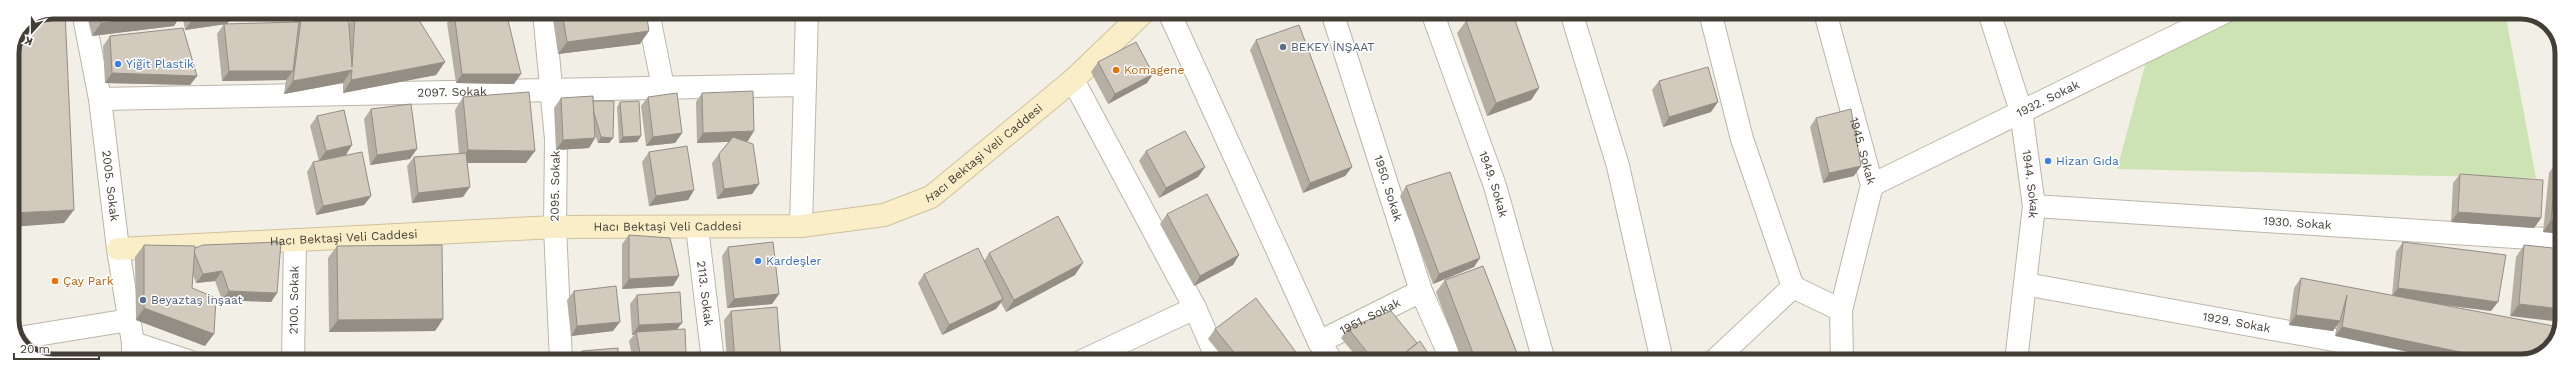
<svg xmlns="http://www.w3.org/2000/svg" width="2574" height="373" viewBox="0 0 2574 373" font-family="'Work Sans',sans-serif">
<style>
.green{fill:#cde3b3}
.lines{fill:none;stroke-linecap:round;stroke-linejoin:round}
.street-casing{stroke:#bcb6aa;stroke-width:24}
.secondary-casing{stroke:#cec19a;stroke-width:24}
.street{stroke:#fff;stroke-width:22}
.secondary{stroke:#faeec9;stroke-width:22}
.wall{fill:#b5aea3}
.shaded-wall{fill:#938d84}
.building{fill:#d2cabd;stroke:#938d84}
.service-dot{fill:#5c6f8a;stroke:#fff;stroke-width:1.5}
.shop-dot{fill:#3f7fe0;stroke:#fff;stroke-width:1.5}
.food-dot{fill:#e8710a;stroke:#fff;stroke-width:1.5}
.labels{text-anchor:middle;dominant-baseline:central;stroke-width:3;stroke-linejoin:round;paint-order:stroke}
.service-label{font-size:12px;fill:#4e5e75;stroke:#fff;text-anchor:start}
.shop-label{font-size:12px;fill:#366cbe;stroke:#fff;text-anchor:start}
.food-label{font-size:12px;fill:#c56008;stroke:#fff;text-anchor:start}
.street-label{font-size:12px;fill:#443f36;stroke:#fff}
.rim{fill:none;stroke:#443f36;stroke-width:5}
</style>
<rect width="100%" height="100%" fill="#f2efe7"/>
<polygon class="green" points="2253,12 2505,12 2536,178 2117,169 2149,51"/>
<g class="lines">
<defs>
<g id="street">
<path id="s1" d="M83,12L100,99L118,249L133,343V361"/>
<polyline points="544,12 556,139 555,227 561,361"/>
<polyline points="648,12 663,87"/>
<polyline points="1169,12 1319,342 1332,361"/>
<path id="s2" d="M1332,12L1421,291L1452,361"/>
<path id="s3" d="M1432,12L1495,186L1544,361"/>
<polyline points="1571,12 1618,166 1662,361"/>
<polyline points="1710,12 1742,139 1793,287 1841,310"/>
<path id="s4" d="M1825,12L1872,185L1841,310L1842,361"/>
<path id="s5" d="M1989,12L2021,111L2034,206L2016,361"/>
<polyline points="1073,80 1195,308 1218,361"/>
<path id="s6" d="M100,99L803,85"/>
<path id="s7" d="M1872,185L2225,12"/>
<path id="s8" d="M2034,206L2562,240"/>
<polyline points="801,226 807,12"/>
<path id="s9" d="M697,227L713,361"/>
<path id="s10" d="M2025,284L2449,361"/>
<polyline points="18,338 129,320"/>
<path id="s11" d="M1319,342L1421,291"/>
<polyline points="133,343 188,361"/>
<path id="s12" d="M293,361L295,240"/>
<polyline points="1082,361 1195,308"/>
<polyline points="1714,361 1793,287"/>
</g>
<g id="secondary">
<path id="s13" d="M118,249L555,227L801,226L884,215L931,197L1073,80L1144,12"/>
</g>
</defs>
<use href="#street" class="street-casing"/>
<use href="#secondary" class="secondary-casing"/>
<use href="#street" class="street"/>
<use href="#secondary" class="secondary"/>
</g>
<g class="wall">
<polygon points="86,12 234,12 234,14 227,24 294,22 295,12 348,12 348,25 355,15 445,62 436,75 343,93 343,83 284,94 286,80 222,81 217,34 224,24 185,30 182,13 174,26 92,36"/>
<polygon points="552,12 646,12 640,44 558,54"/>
<polygon points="454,13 514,84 456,83 447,23"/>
<polygon points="1466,21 1539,88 1531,100 1487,116 1457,33"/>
<polygon points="110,36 197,76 190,85 105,83 103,46"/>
<polygon points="1256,40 1352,167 1345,176 1303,193 1250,50"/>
<polygon points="1098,62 1153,74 1147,83 1108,104 1091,72"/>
<polygon points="1659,81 1711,112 1663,127 1652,90"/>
<polygon points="702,93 748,141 746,141 759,184 752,194 717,199 712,163 719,154 729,142 697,143 696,102"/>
<polygon points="463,97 526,163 467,163 463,197 412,203 407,166 414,157 459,154 455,110"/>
<polygon points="648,97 682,133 675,143 646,146 641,106"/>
<polygon points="561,98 593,101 613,138 609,143 598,143 595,135 595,138 589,148 556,150 554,108"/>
<polygon points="620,102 641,136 637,142 619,143 617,107"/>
<polygon points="371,109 410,159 370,165 364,119"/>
<polygon points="317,116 346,155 326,159 371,196 364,205 316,215 307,172 313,162 319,161 310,126"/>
<polygon points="1816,118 1854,176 1823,183 1810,127"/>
<polygon points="1146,151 1205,167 1198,177 1159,198 1139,161"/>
<polygon points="649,152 694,190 688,200 649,206 642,162"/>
<polygon points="2557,161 2562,234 2543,232 2549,173"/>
<polygon points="2460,174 2541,218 2534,228 2451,222 2453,183"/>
<polygon points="1406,186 1480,258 1474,267 1433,284 1400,196"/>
<polygon points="1167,214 1239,255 1233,265 1194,286 1160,224"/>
<polygon points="629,235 679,276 673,286 622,289 622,244"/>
<polygon points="2403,242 2491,311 2436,304 2335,336 2337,324 2333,331 2289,325 2294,288 2301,278 2392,296 2396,252"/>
<polygon points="144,245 195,248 277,293 271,302 222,300 215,281 196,283 193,275 192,288 205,346 136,320 135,257"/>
<polygon points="2524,245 2562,249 2510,316 2516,257"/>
<polygon points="337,246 443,319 435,331 329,332 328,258"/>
<polygon points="728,247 779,294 772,304 727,308 722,256"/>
<polygon points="989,253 1075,275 1006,312 1001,303 996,309 942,335 918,283 924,274 984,261"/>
<polygon points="1445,280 1520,361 1462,361 1436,292"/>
<polygon points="574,291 613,331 571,336 567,300"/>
<polygon points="637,295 677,330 683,361 633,361 629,341 634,335 632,335 630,304"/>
<polygon points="731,311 781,361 727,361 724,320"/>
<polygon points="1348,328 1417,343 1433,361 1360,361 1341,338"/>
<polygon points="1215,329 1294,361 1226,361 1208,339"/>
<polygon points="582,351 618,361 580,361 578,356"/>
</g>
<g class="shaded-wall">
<polygon points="236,12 261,12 235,13"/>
<polygon points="754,12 784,12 783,13 753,14"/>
<polygon points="182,13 174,26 92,36 101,23"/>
<polygon points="234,14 227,24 185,30 192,20"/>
<polygon points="649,31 640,44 558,54 567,42"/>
<polygon points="445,62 436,75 343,93 351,80"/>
<polygon points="352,70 343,83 284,94 293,81"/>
<polygon points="229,71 293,71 286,80 222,81"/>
<polygon points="112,73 197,76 190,85 105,83"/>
<polygon points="462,74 521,74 514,84 456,83"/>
<polygon points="1153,74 1147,83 1108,104 1115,94"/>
<polygon points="1539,88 1531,100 1487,116 1496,103"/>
<polygon points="1718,102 1711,112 1663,127 1669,117"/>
<polygon points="754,131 748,141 697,143 703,133"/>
<polygon points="682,133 675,143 646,146 653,137"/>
<polygon points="641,136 637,142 619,143 623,137"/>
<polygon points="601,137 613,138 609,143 598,143"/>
<polygon points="595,138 589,148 556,150 563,140"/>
<polygon points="352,145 346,155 319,161 326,151"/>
<polygon points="417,149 410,159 370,165 377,155"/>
<polygon points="468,150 535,151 526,163 459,163"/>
<polygon points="1861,166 1854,176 1823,183 1829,173"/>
<polygon points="1205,167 1198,177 1159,198 1166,188"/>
<polygon points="1352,167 1345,176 1303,193 1310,183"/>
<polygon points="759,184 752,194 717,199 724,189"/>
<polygon points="470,187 463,197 412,203 418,193"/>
<polygon points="694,190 688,200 649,206 656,196"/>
<polygon points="371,196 364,205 316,215 323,206"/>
<polygon points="74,210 64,223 12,227 12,213"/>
<polygon points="2458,212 2541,218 2534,228 2451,222"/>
<polygon points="2551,220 2562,221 2562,234 2543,232"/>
<polygon points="1239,255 1233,265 1194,286 1200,276"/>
<polygon points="1480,258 1474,267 1433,284 1439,274"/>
<polygon points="1083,263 1075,275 1006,312 1014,300"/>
<polygon points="222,271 215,281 196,283 203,274"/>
<polygon points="679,276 673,286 622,289 629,279"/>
<polygon points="2398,288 2498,302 2491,311 2391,298"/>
<polygon points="229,291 277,293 271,302 222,300"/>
<polygon points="779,294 772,304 727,308 734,299"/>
<polygon points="1003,299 996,309 942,335 949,325"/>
<polygon points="2519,304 2562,309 2562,322 2510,316"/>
<polygon points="144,308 214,334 205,346 136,320"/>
<polygon points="2296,315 2340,321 2333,331 2289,325"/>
<polygon points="443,319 435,331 329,332 338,320"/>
<polygon points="620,322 613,331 571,336 577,326"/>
<polygon points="682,323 675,332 636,332 634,335 632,335 639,325"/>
<polygon points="2342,327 2519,361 2449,361 2335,336"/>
<polygon points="1298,355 1294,361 1290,361"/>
<polygon points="686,356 683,361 639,361 641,358"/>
</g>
<g class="building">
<polygon points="52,12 65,12 74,210 12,213 12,52 24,24"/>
<polygon points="98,12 182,12 182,13 101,23"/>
<polygon points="190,12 234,12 234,14 192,20"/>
<polygon points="302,12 348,12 352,67 355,15 376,12 414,12 445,62 351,80 352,70 293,81"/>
<polygon points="467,12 506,12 521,74 462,74 454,13"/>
<polygon points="562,12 646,12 649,31 567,42"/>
<polygon points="1491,12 1512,12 1539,88 1496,103 1466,21"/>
<polygon points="299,22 293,71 229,71 224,24"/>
<polygon points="1299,25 1352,167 1310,183 1256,40"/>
<polygon points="183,28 197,76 112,73 110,36"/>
<polygon points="1136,42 1153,74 1115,94 1098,62"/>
<polygon points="1708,67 1718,102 1669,117 1659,81"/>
<polygon points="753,91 754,131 703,133 702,93"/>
<polygon points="529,92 535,151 468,150 463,97"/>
<polygon points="677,93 682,133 653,137 648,97"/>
<polygon points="593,96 595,138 563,140 561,98"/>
<polygon points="593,101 614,101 613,138 601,137 594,113"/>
<polygon points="639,101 641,136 623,137 620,102"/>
<polygon points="411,104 417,149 377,155 371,109"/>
<polygon points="1851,109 1861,166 1829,173 1816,118"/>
<polygon points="344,110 352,145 326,151 317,116"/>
<polygon points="1185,131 1205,167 1166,188 1146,151"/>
<polygon points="733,137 753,144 759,184 724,189 719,154"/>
<polygon points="687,146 694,190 656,196 649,152"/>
<polygon points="362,152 371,196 323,206 313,162"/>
<polygon points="466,153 470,187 418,193 414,157"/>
<polygon points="2557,161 2562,161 2562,221 2551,220"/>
<polygon points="1450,172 1480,258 1439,274 1406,186"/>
<polygon points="2460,174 2543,180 2541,218 2458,212"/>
<polygon points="1207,194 1239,255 1200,276 1167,214"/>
<polygon points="1058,216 1083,263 1014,300 989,253"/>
<polygon points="629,235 670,238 679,276 629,279"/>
<polygon points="281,242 277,293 229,291 222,271 203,274 194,252 195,248 203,245"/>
<polygon points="773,242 779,294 734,299 728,247"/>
<polygon points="2403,242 2506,255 2498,302 2398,288"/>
<polygon points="144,245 195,246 192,288 216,298 214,334 144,308"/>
<polygon points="442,245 443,319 338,320 337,246"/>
<polygon points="2524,245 2562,249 2562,309 2519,304"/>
<polygon points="978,248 1003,299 949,325 924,274"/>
<polygon points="1483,266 1520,361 1476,361 1445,280"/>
<polygon points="2301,278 2559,327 2558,332 2548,351 2522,361 2460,352 2342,327 2347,295 2340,321 2296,315"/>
<polygon points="616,286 620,322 577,326 574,291"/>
<polygon points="680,292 682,323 639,325 637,295"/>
<polygon points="1256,298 1298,355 1290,361 1241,361 1215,329"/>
<polygon points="777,307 781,361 735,361 731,311"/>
<polygon points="1391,311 1417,343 1395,361 1374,361 1348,328"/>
<polygon points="685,329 686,356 641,358 636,332"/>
<polygon points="1420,341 1433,361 1395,361"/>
<polygon points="618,348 618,361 585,361 582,351"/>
</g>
<g class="service-dot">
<circle cx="1283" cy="47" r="4"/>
<circle cx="143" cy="300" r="4"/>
</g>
<g class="shop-dot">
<circle cx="118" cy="64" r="4"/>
<circle cx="2048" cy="161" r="4"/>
<circle cx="758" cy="261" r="4"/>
</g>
<g class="food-dot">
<circle cx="1116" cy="70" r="4"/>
<circle cx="55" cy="281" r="4"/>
</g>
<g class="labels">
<g class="service-label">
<text x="1291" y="47">BEKEY İNŞAAT</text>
<text x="151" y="300">Beyaztaş İnşaat</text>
</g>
<g class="shop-label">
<text x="126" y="64">Yiğit Plastik</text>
<text x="2056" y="161">Hizan Gıda</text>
<text x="766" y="261">Kardeşler</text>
</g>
<g class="food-label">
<text x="1124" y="70">Komagene</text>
<text x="63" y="281">Çay Park</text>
</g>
<g class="street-label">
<text stroke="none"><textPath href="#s6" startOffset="352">2097. Sokak</textPath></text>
<text stroke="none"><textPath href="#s7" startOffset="196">1932. Sokak</textPath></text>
<text stroke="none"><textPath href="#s4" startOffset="144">1945. Sokak</textPath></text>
<text stroke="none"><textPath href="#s13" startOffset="886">Hacı Bektaşi Veli Caddesi</textPath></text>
<text stroke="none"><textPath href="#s5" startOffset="178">1944. Sokak</textPath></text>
<text stroke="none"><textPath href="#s3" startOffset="183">1949. Sokak</textPath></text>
<text stroke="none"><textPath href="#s1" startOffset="176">2005. Sokak</textPath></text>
<text transform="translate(555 186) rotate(-89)">2095. Sokak</text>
<text stroke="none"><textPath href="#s2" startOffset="185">1950. Sokak</textPath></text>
<text stroke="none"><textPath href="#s8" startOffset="264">1930. Sokak</textPath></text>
<text stroke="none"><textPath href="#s13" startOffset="550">Hacı Bektaşi Veli Caddesi</textPath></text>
<text stroke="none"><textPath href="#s13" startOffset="226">Hacı Bektaşi Veli Caddesi</textPath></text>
<text stroke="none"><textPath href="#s9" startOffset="67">2113. Sokak</textPath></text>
<text stroke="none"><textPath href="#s12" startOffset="61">2100. Sokak</textPath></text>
<text stroke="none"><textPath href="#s11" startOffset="57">1951. Sokak</textPath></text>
<text stroke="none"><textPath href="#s10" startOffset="215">1929. Sokak</textPath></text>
</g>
</g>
<path d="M0 0H2574V373H0ZM53 19H2521A34 34 0 0 1 2555 53V320A34 34 0 0 1 2521 354H53A34 34 0 0 1 19 320V53A34 34 0 0 1 53 19Z" fill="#fff" fill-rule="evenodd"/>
<path class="rim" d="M53 19H2521A34 34 0 0 1 2555 53V320A34 34 0 0 1 2521 354H53A34 34 0 0 1 19 320V53A34 34 0 0 1 53 19Z"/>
<g transform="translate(32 32) rotate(201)" stroke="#ffffff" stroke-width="3" paint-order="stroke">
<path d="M0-3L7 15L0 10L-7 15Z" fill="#443f36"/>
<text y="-6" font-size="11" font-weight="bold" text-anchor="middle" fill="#443f36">K</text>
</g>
<path d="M14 353v6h85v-6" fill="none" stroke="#443f36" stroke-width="2"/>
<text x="20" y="353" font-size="12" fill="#443f36" stroke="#ffffff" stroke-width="3" paint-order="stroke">20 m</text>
</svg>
